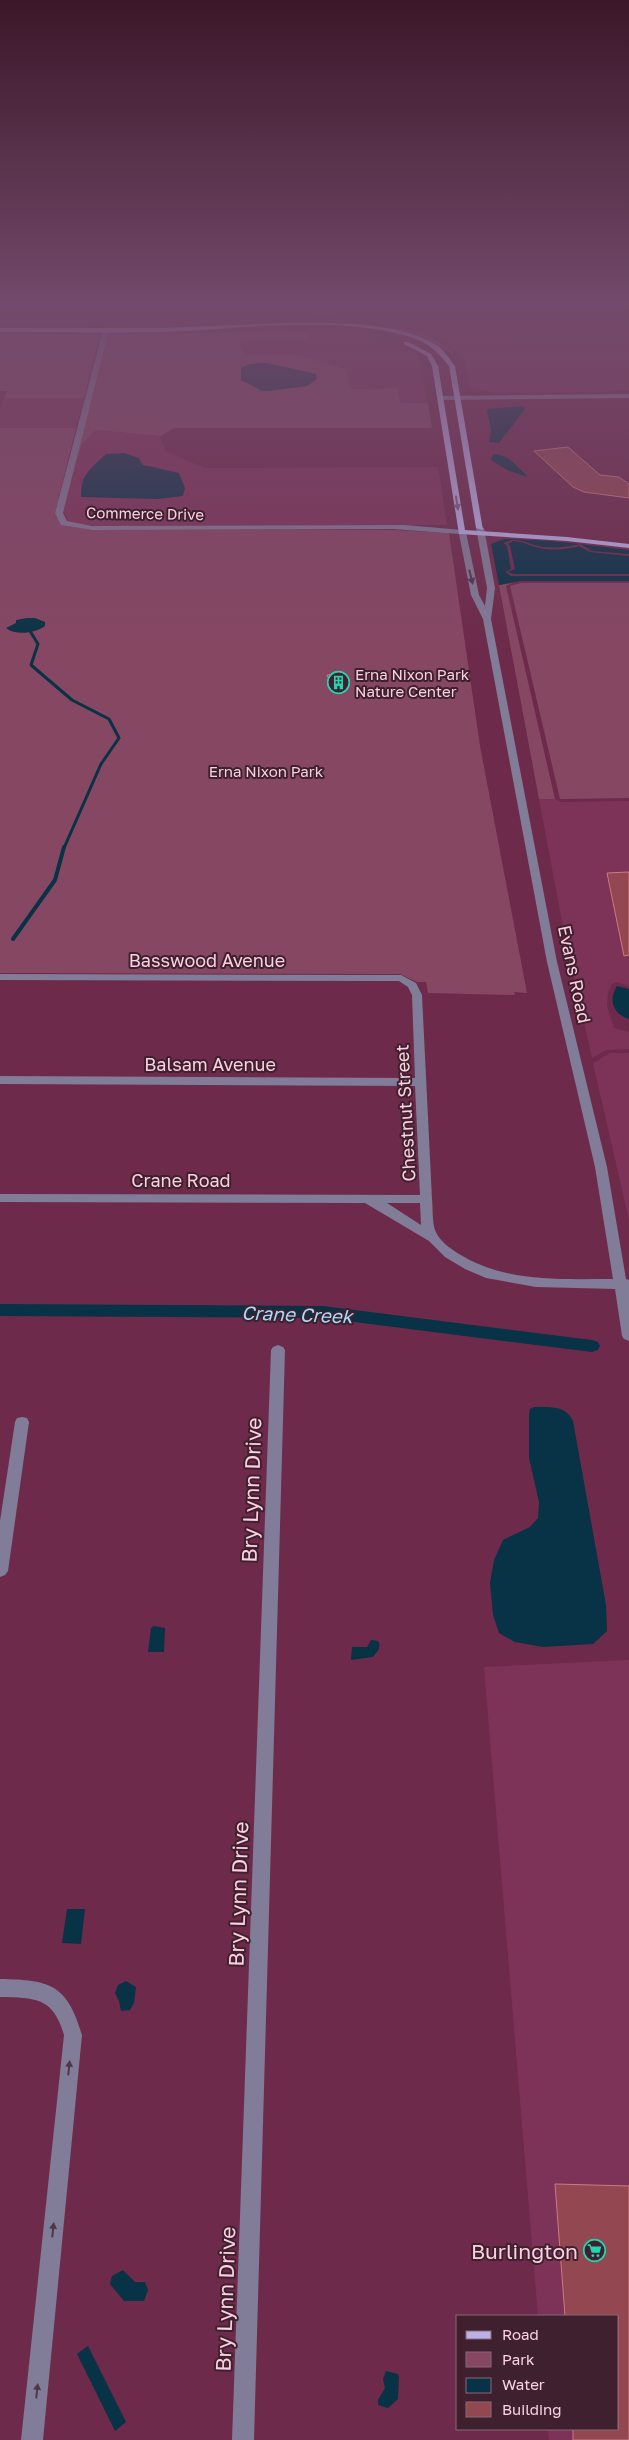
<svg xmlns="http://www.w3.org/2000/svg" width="629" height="2440" viewBox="0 0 629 2440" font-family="'Golos Text',sans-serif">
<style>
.built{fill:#7d3357;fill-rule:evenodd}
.green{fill:#864763;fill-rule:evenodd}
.water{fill:#083245}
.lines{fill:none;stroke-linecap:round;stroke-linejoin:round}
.stream-far1{stroke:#083245;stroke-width:3}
.stream{stroke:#083245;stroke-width:4}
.canal{fill:#083245;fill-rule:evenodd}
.building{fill:#934751;stroke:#cd7a83}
.minor{fill:#817c98;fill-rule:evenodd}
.major{fill:#bbb1e8;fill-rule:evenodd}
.oneway{fill:#776182}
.oneway2{fill:#503748}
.labels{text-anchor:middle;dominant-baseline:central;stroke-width:4;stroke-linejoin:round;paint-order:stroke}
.far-street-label{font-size:15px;fill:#fbd1e1;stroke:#3f202e}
.far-poi-label{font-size:15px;fill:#fbd1e1;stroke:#3f202e;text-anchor:start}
.far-park-label{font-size:15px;fill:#f7cfde;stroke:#3f202e}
.street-label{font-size:18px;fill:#fbd1e1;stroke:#3f202e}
.water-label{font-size:19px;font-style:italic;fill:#a3dcfc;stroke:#3f202e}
.near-street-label{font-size:21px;fill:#fbd1e1;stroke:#3f202e}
.near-poi-label{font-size:21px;fill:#fbd1e1;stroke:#3f202e;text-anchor:end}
</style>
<rect width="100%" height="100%" fill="#6e2a4a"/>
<g class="built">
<polygon points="0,307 385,307 311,318 0,324"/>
<polygon points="629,329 629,390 603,392 494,393 469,387 465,361 459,354 425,332"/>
<polygon points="310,333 374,338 402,346 418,355 428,403 401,403 397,388 351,389 347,368 296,355 243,355 240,345 241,340 309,339"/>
<polygon points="4,398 84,398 76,428 0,428 0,409"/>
<path d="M96,430L160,436L165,451L205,468L438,467L447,525L95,526L68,522L64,510L75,464L82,444ZM106,454L143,465L160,468L81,497V481Z"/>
<polygon points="539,799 555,799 561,802 629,801 629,986 617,982 612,984 608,992 607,1006 614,1028 629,1032 629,1049 606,1050 592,1058 563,927"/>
<polygon points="610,1053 629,1053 629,1220 593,1063"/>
<polygon points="629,1660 629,2440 549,2440 548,2429 618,2429 618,2316 538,2316 484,1667"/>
</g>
<g class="green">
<path d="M283,320H332L423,333L452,351L453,354C404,319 339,323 282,322Z"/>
<path d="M284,332L310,333L309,339L242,340L240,345L244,355H296L347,369L351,389L397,388L401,403H428L432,428H174L161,436L96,430L82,444L75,464L107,334ZM266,363L316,374L307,386L262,391L250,364Z"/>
<polygon points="0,334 100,334 84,398 4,398 7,391 0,391"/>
<polygon points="0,428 76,428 55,513 62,525 92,530 394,530 449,533 480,746 527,993 514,992 515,995 428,993 426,982 417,982 400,974 0,973"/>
<polygon points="512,583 506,586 555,799 539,799 499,585"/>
<polygon points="521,583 629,583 629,798 560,799 510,586"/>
</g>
<g class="water">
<polygon points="266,363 316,374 317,379 307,386 270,391 262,391 241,380 241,368 250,364"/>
<polygon points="523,406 526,408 499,443 489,442 491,430 487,411 488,409"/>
<path d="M124,453L139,458L143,465L179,473L185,488L183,496L157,499L81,497C82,473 89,470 106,454Z"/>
<path d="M493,454C509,454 517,467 528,477L509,471L491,460Z"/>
<path d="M504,539C546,539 587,545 629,550V554L592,551L580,544C567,547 556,548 543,547C528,545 518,535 504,543L507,546L511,569L505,572L511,576H629V581H521L499,585L491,544Z"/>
<path d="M513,541C521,541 528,545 536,547C550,551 566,550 579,546L590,552L629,556V574H513L508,572L515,569L510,546L508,544Z"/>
<path d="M27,618H35L45,622V626C35,633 16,636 6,628L16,623V620Z"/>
<path d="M617,986L629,989V1019C613,1014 608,1000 617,986Z"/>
<path d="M534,1407C549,1407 566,1405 573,1421L606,1605L607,1631L593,1644L543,1647L515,1642L499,1633L493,1615L490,1583L494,1560L503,1540L530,1527L538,1518L539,1502L529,1458V1415L530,1409Z"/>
<polygon points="154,1626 165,1628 164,1652 148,1652 151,1628"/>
<path d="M371,1640L378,1641C382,1648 377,1651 373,1657L351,1660L352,1647H367Z"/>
<polygon points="67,1909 85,1909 81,1944 62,1943"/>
<polygon points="126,1981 136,1987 134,2003 130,2010 121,2011 119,2001 115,1993 118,1985"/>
<polygon points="123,2270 135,2282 145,2282 148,2290 144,2301 124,2301 110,2284 112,2276"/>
<polygon points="88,2346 126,2422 115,2431 77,2354"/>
<polygon points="386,2371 398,2374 399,2377 398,2399 388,2408 378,2405 378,2400 385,2388 383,2379"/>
</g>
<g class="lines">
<polyline class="stream-far1" points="30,631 38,644 31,665 72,700 109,719 119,738 101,764 64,848"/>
<polyline class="stream" points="13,939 55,880 64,847"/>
<polygon class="canal" points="0,1304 323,1306 592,1340 598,1342 600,1346 598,1350 592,1352 323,1318 0,1316"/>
</g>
<g class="building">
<polygon points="568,447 600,475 619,477 629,484 629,498 584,492 573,487 534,451"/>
<polygon points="341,674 349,687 333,689 327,675"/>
<polygon points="629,872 629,955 624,956 607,873"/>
<polygon points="555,2184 629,2186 629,2440 573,2440 573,2429 618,2429 618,2316 565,2316"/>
</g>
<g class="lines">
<g class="minor">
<path d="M106,328L109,330L63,513L67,521L92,526L405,525L462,530L466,532L479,595L485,606L487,588L476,528L480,526L484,528L495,588L491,619L557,962L607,1167L626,1279L629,1280V1341L624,1339L622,1336L615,1289L536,1287L486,1278L465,1269L445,1257L429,1241L365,1203L0,1202V1194L420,1195L415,1086L0,1084V1076L415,1078L412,995L408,987L399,981L0,980V974L401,975L416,983L422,995L432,1199C433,1208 432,1221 435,1230C439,1241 450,1248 459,1254C507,1283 559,1279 613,1279L595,1167L547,962L483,619L471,595L459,534L394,529L92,530L61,525L55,513L103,330ZM387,1203H420L421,1225Z"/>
<polygon points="629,394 629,398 441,400 438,398 441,396"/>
<polygon points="278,1345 283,1347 285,1350 254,2440 232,2440 271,1350 273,1347"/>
<polygon points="22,1417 27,1418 29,1422 8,1571 5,1575 0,1577 0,1521 15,1422 17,1418"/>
<path d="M0,1979C50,1980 67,1984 82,2035L43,2440H21L64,2035C53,1997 36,1998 0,1997Z"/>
</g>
<g class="major">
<path d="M287,323C333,323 397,320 438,346C444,350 450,360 455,366L483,530L476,528L449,366C436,350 428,342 407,336C340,317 255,327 187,331C125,334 62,332 0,332V328H162Z"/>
<polygon points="404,342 408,342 431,354 438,366 465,530 567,537 629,544 629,548 567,541 459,534 432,366 427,356 404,344"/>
</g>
</g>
<defs><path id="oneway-solid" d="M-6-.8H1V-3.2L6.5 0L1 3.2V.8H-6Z" transform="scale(1.25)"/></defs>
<use class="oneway" href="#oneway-solid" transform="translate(457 503) rotate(81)"/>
<g class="oneway2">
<use href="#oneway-solid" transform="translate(471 577) rotate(76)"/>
<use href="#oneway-solid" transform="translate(69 2068) rotate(-84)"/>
<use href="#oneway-solid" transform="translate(53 2230) rotate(-84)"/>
<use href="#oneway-solid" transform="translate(37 2391) rotate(-84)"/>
</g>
<linearGradient id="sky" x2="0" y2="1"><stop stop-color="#3c1729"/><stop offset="0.47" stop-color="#734a6b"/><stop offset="1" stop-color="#734a6b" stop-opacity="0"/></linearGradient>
<rect width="629" height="649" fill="url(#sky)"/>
<defs>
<symbol id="building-ring" viewBox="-11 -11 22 22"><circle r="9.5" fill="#3f202e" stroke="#23d5af" stroke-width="1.5"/><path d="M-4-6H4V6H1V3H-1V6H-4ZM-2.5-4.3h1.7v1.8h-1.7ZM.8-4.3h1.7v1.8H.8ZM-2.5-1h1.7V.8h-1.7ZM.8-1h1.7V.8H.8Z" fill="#23d5af"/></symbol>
<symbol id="supermarket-ring" viewBox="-11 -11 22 22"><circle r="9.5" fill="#3f202e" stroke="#23d5af" stroke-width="1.5"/><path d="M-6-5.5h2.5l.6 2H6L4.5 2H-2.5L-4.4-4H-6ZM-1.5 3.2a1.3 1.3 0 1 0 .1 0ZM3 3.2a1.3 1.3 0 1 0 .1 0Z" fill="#23d5af"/></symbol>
</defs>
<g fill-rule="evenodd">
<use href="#building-ring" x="326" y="670" width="25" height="25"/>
<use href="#supermarket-ring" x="582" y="2238" width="25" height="25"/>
</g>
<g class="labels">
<g class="far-street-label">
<text transform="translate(145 513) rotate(1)">Commerce Drive</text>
</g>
<g class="far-poi-label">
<text x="355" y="674">Erna Nixon Park<tspan x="355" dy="17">Nature Center</tspan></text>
</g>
<g class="far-park-label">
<text x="266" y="771">Erna Nixon Park</text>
</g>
<g class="street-label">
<text x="207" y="960">Basswood Avenue</text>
<text transform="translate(575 974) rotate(78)">Evans Road</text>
<text x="210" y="1064">Balsam Avenue</text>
<text transform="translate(405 1113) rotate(-93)">Chestnut Street</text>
<text x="181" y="1180">Crane Road</text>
</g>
<g class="water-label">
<text transform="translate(297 1314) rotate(2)">Crane Creek</text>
</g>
<g class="near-street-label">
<text transform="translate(251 1490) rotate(-88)">Bry Lynn Drive</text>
<text transform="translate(238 1894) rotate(-88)">Bry Lynn Drive</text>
<text transform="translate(225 2299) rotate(-88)">Bry Lynn Drive</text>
</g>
<g class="near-poi-label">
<text x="578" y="2251">Burlington</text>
</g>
</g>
<rect x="456" y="2315" width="162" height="115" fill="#3f202e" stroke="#8a6776"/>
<rect x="466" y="2331" width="25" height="8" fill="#bbb1e8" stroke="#8a6776"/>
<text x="502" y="2340" font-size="15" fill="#fbd1e1">Road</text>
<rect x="466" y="2352" width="25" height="15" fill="#864763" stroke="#8a6776"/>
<text x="502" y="2365" font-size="15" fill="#fbd1e1">Park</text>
<rect x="466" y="2378" width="25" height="15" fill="#083245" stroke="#8a6776"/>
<text x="502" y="2390" font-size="15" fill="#fbd1e1">Water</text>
<rect x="466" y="2402" width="25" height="15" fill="#934751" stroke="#8a6776"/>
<text x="502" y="2415" font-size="15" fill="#fbd1e1">Building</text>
</svg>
